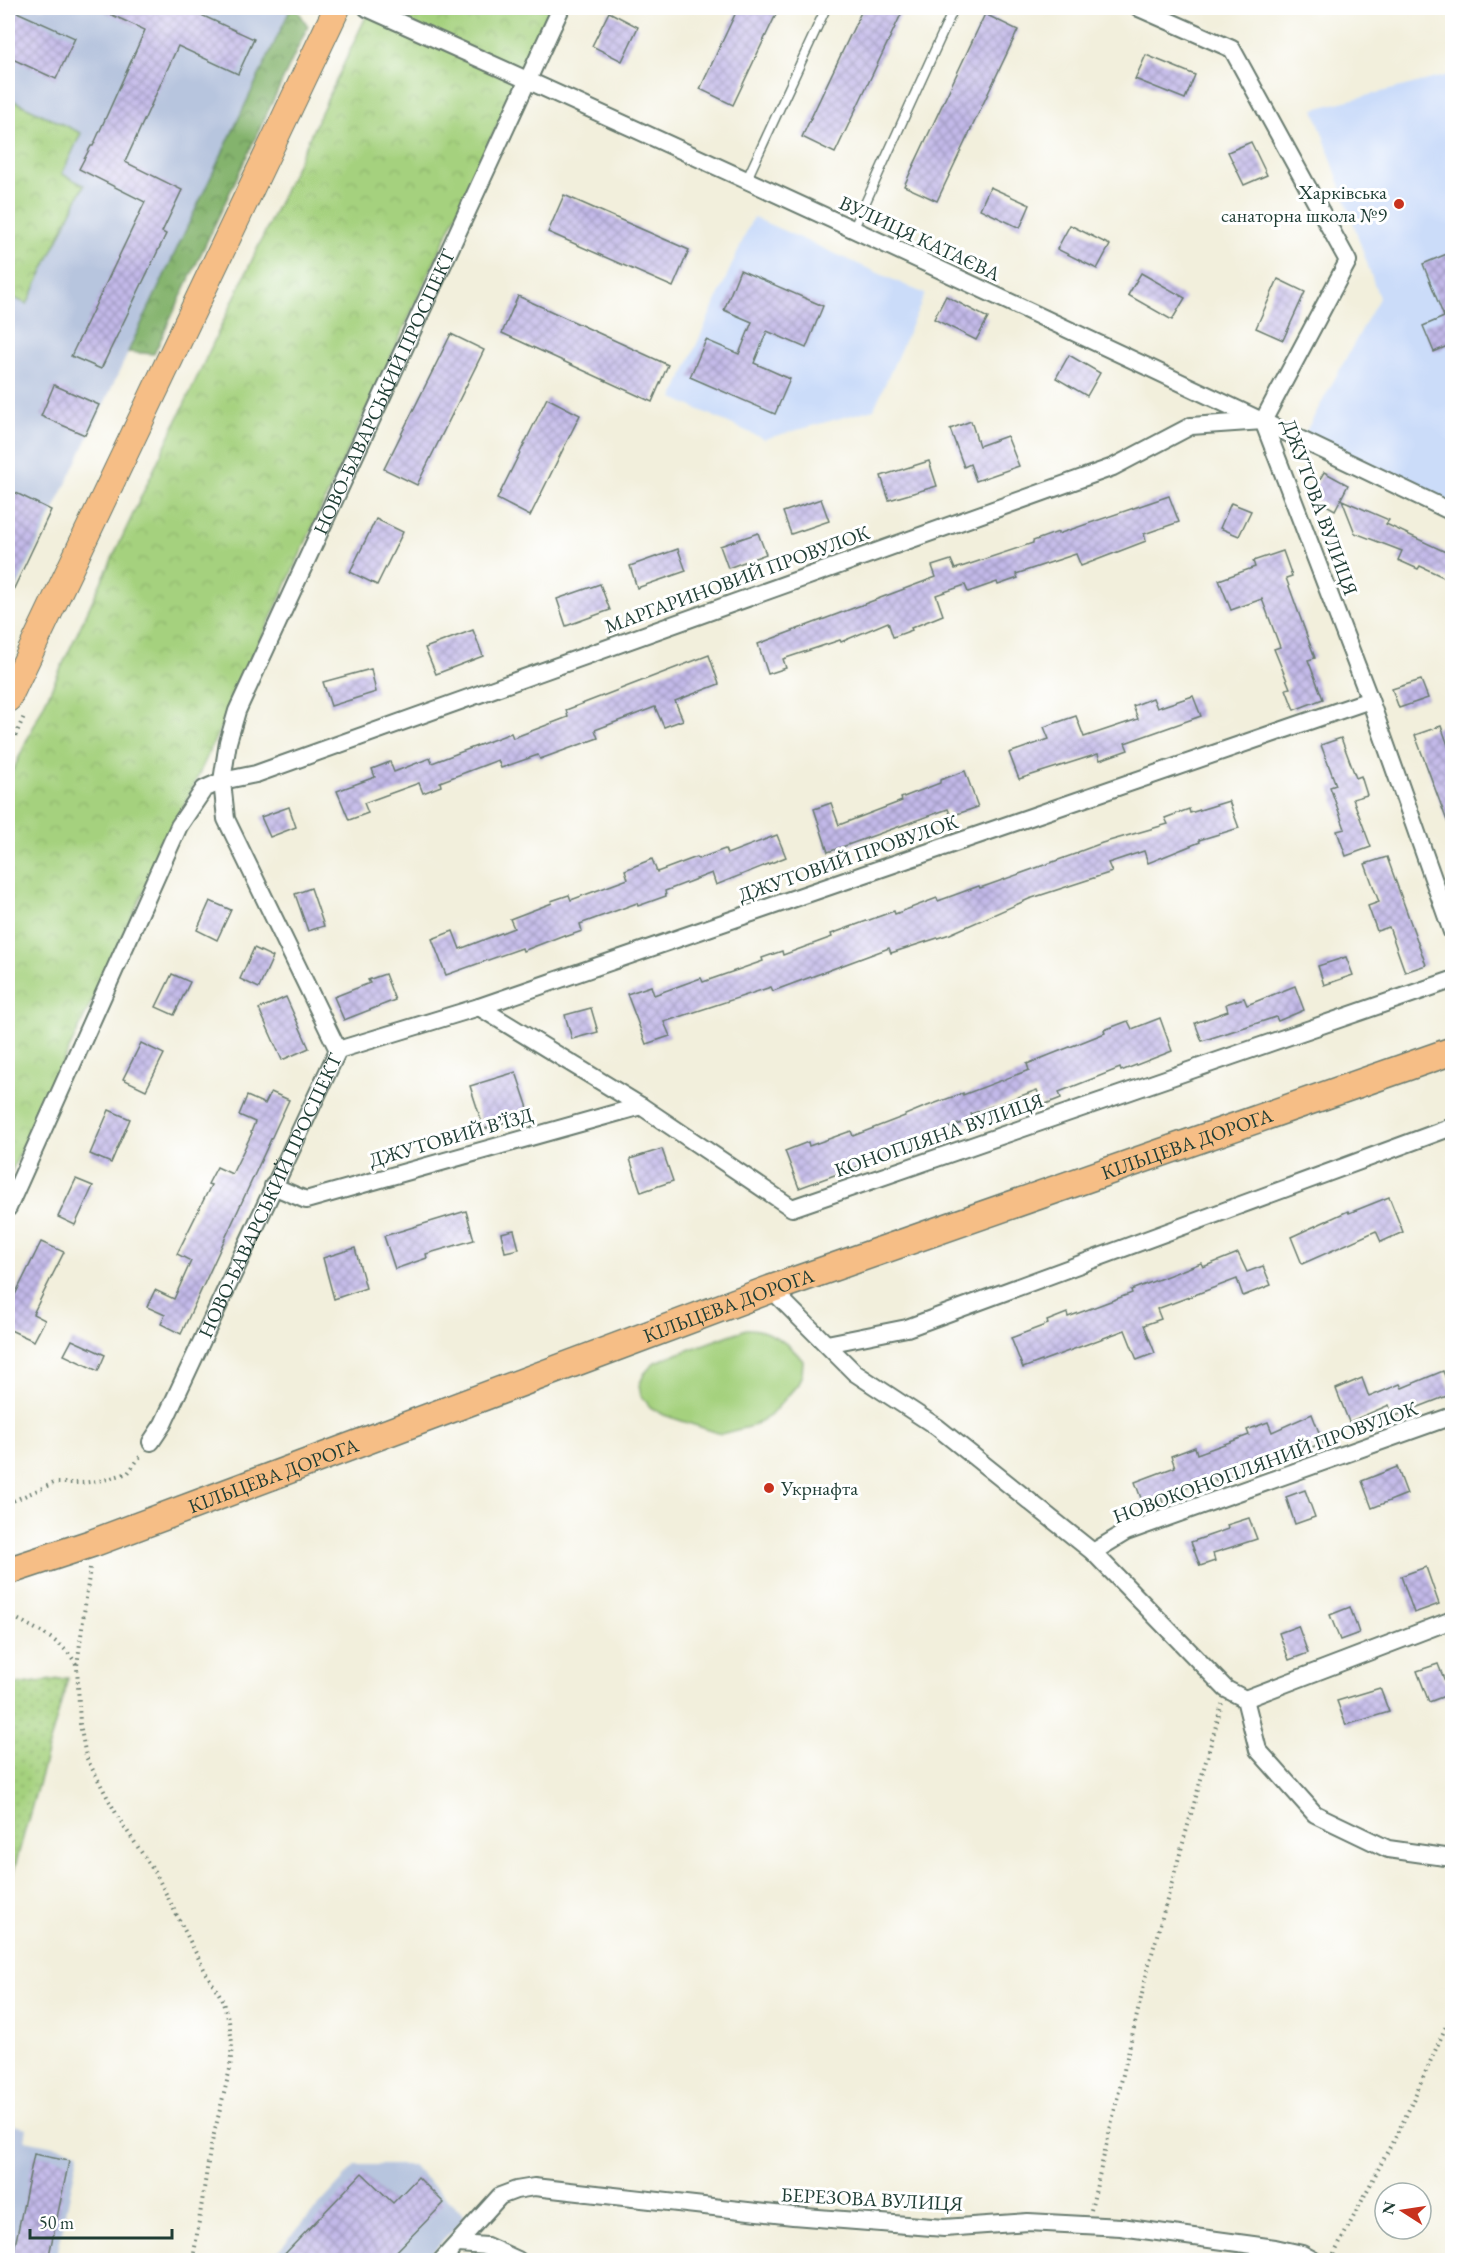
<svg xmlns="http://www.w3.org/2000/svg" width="1460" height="2268" viewBox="0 0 1460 2268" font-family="'EB Garamond',serif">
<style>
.built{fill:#cbdcf9}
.industrial{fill:#b7c5de}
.grass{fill:#a5d17e;stroke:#628759;stroke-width:1.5}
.forest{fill:url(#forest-crowns);stroke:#527850;stroke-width:1.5}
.park{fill:url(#park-crowns);stroke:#628759;stroke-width:1.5}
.garden{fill:url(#garden-dots);stroke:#628759;stroke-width:1.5}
.building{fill:url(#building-cross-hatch)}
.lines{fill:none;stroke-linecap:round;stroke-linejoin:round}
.service-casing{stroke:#697b6f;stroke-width:11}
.minor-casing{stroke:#697b6f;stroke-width:20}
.primary-casing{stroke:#697b6f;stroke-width:28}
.trunk-casing{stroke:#697b6f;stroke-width:30}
.path{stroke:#697b6f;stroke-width:4;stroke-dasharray:1.5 4.5;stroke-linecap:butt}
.service{stroke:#fff;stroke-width:8}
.minor{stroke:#fff;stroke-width:16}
.primary{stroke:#f6be86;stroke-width:26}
.trunk{stroke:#f6be86;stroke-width:27}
.poi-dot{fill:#c8321e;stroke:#fff;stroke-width:2}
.labels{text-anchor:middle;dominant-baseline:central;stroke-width:6;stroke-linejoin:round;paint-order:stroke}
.poi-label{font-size:20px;fill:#1f3d34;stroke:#fff;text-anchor:end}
.street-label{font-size:20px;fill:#1f3d34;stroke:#fff}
</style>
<defs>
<pattern id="forest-crowns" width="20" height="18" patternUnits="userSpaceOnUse" patternTransform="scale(1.5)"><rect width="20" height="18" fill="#84b36d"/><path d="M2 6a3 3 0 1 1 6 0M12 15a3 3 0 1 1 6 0" fill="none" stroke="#6b935a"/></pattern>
<pattern id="park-crowns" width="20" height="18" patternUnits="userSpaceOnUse" patternTransform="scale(1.5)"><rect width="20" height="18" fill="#a5d17e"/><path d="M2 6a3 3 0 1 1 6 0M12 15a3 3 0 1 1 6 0" fill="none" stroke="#8eb46e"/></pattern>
<pattern id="garden-dots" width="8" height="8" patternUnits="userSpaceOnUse" patternTransform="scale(1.5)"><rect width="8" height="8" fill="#a5d17e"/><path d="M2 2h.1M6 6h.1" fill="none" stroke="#8eb46e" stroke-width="1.8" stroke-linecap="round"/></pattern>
<pattern id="building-cross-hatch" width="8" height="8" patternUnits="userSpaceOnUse" patternTransform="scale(1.5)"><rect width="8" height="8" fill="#c3b9e9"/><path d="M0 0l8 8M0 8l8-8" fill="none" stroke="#9e98be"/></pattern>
</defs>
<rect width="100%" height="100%" fill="#fff"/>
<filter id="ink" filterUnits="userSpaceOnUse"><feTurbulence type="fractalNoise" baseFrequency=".0167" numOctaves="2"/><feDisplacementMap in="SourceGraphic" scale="12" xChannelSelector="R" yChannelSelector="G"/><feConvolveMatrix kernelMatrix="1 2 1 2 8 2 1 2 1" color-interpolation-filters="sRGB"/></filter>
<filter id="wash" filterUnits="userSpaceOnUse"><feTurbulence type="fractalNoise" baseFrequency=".008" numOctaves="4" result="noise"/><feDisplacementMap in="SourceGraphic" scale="24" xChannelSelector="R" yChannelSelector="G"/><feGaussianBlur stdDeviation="1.35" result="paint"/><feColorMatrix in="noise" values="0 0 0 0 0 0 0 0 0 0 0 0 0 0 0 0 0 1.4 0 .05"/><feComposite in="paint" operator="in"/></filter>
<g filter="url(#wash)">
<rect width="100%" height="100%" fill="#f2efdc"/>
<g class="built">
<polygon points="1452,74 1452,504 1305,433 1379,298 1314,109"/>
<polygon points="753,217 925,294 874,409 764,439 673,398"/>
</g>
<g class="industrial">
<polygon points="8,8 291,8 8,607"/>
<polygon points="8,2124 27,2128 25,2140 79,2151 56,2260 8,2260"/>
<polygon points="356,2165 412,2165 466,2217 424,2260 269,2260"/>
</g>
<path class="grass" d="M746,1329C768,1328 790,1344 803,1361L802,1374L798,1384L770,1416L752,1426L721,1434L664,1415L650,1407L641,1395L639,1386L644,1374L655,1362Z"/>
<polygon class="forest" points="291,8 296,8 308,26 154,354 128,352"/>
<g class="park">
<polygon points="370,8 551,8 207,757 8,1179 8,781"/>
<polygon points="8,98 81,133 62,174 84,185 27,304 12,297 8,307"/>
</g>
<polygon class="garden" points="68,1678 8,1891 8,1686"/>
<g id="blocks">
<g class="building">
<polygon points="8,8 75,38 56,79 8,57"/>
<polygon points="97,8 186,8 254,39 238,74 178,46 125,162 182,190 162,232 166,234 101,369 71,356 145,202 79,169 91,146 93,146 145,30"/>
<polygon points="738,8 779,8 733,105 700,89"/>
<polygon points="863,8 904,8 835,153 802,137"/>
<polygon points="609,12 638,27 622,61 592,46"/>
<polygon points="985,14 1018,30 937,201 904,186"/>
<polygon points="1146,55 1195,75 1185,99 1135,79"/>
<polygon points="1251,142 1267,175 1244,185 1228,152"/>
<polygon points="990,187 1030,205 1020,228 980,209"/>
<polygon points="564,195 689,250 673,287 548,232"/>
<polygon points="1070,225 1110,245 1097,269 1057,249"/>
<polygon points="1449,253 1452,261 1452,344 1434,352 1423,326 1444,317 1423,264"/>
<polygon points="740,270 823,306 806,348 767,331 754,363 790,379 775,414 690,377 706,340 739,354 752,322 724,310"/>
<polygon points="1141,273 1185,298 1172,320 1128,295"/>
<polygon points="1278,279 1305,292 1283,340 1256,328"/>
<polygon points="518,296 668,365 652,402 502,333"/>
<polygon points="946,296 988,318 976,340 934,319"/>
<polygon points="451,334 484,350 417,485 384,469"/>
<polygon points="1069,355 1100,373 1087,396 1056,378"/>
<polygon points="54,385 99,405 85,435 41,416"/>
<polygon points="547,398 580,415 530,516 497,499"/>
<polygon points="971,421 979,446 1007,436 1019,466 976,481 970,464 964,467 950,429"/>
<polygon points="929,461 937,486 889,500 881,476"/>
<polygon points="1324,472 1348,485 1335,510 1310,496"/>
<polygon points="8,489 51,510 8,601"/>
<polygon points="1169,496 1179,522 1144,534 1146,541 1081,566 1076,554 1016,574 1018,578 998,585 997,582 968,592 965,585 936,595 943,615 911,628 912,630 893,637 888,622 841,642 840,640 783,659 786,668 768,674 758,644 936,577 932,566 951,560 955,569 1033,543 1033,541 1058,532 1058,534"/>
<polygon points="821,499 829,521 791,534 783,512"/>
<polygon points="1342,500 1389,520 1386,524 1452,555 1452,581 1420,566 1418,569 1398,560 1402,551 1355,533"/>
<polygon points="1231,503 1251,511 1239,536 1220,528"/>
<polygon points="376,519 403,532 377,585 350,572"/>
<polygon points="758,533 766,554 728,568 720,546"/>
<polygon points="678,549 686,571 637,588 630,566"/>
<polygon points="1283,551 1292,576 1286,578 1315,658 1308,660 1323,699 1294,710 1286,689 1290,688 1274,649 1280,647 1262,599 1231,610 1219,580 1255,567 1253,561"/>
<polygon points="600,584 610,610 566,626 557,599"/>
<polygon points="473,630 483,656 436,674 425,648"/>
<polygon points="709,655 719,684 675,701 683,720 664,727 655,707 595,730 598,738 540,759 538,755 501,768 498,760 440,782 441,786 423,793 419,783 364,803 368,813 349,820 337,791 375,777 372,769 390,762 394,772 430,758 432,763 511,733 513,738 568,717 566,710"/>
<polygon points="371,669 376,692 331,706 323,682"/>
<polygon points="1421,680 1428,698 1399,708 1392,689"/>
<polygon points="1193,696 1201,716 1125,743 1128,750 1100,760 1098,754 1019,779 1009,753 1049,739 1044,727 1076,716 1084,737 1138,719 1133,706 1153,698 1157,708"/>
<polygon points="1441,726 1452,756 1452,829 1450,829 1415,735"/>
<polygon points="1341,738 1356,778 1361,776 1367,795 1353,799 1371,847 1346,856 1337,831 1345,829 1330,787 1336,785 1321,745"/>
<polygon points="965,771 978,807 951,816 948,809 828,852 814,809 831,803 839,825 902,801 901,798 940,783 940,780"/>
<polygon points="1229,801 1239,828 1199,840 1200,842 1148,863 1144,851 1108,863 1112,872 1029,899 950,934 891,953 889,948 773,991 771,987 664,1022 670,1036 646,1044 627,994 651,986 654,995 701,978 703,982 763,961 762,958 782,951 783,955 832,937 831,934 894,911 895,914 937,898 938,901 979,886 980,888 1078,853 1078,852 1102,843 1168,824 1165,818 1189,809 1190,813"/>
<polygon points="289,807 296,827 270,837 261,817"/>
<polygon points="777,835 786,857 716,885 712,873 665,891 666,896 638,906 637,903 580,924 582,931 565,937 564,935 523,951 522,948 446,975 432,939 453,931 460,949 514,928 510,919 552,903 551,901 569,895 571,900 628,879 625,870 652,859 657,872 697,857 698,859 725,849 727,854"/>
<polygon points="1387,857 1426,965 1405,972 1389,927 1377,931 1368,906 1379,902 1365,864"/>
<polygon points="311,888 324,926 308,931 295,894"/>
<polygon points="210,901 231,910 217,940 197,930"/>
<polygon points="254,948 273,957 259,988 240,979"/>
<polygon points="1346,957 1353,975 1324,985 1318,966"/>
<polygon points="172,974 190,982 174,1015 156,1007"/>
<polygon points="385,974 395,1000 344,1020 334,997 370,983 368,980"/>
<polygon points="1295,986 1304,1010 1278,1021 1276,1017 1202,1041 1195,1023 1228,1011 1226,1004 1244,998 1247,1005"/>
<polygon points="286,997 309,1048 282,1060 259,1009"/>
<polygon points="591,1008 598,1032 572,1039 565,1015"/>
<polygon points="1160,1018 1172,1051 1121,1071 1120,1068 1059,1092 1061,1098 1043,1105 1037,1090 971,1114 973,1119 937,1132 939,1137 799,1188 785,1151 808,1142 809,1146 851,1131 853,1136 905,1116 905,1115 922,1108 963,1093 963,1095 1029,1070 1027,1064 1105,1033 1104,1030 1128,1021 1132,1029"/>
<polygon points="141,1043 164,1054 146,1090 123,1079"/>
<polygon points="516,1072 530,1114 484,1129 470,1086"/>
<polygon points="271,1092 289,1100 181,1334 161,1324 165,1315 147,1307 155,1290 174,1299 191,1261 177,1254 211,1185 208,1184 217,1167 232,1174 252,1133 251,1132 255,1122 239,1115 247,1096 265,1104"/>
<polygon points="109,1110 130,1119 111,1163 90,1154"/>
<polygon points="662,1149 673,1181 641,1192 630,1159"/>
<polygon points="76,1179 93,1186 75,1225 58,1217"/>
<polygon points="1389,1197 1403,1232 1381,1242 1376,1231 1302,1264 1291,1237 1348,1211 1349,1213"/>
<polygon points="466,1211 474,1240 426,1254 427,1258 395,1269 384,1236"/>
<polygon points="514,1230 519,1249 505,1252 501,1233"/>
<polygon points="41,1242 64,1252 33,1314 45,1320 34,1341 8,1329 8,1309"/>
<polygon points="355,1248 366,1288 334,1299 323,1258"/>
<polygon points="1238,1253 1247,1272 1263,1266 1271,1285 1243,1296 1237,1279 1157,1309 1161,1319 1144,1325 1155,1353 1137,1360 1125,1330 1023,1368 1011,1338 1048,1324 1047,1321 1067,1313 1068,1317 1132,1293 1131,1290 1201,1263 1203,1267"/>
<polygon points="72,1340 105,1355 98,1371 64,1355"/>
<polygon points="1443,1371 1452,1394 1393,1417 1389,1405 1349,1422 1336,1389 1362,1378 1369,1397 1400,1384 1402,1388"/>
<polygon points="1312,1414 1323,1443 1301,1451 1300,1449 1216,1481 1214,1477 1161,1496 1163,1503 1145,1509 1135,1482 1175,1467 1171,1456 1195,1447 1197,1454 1249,1435 1247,1430 1268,1422 1272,1432"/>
<polygon points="1397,1467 1407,1494 1372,1508 1362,1481"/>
<polygon points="1305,1490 1315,1517 1295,1524 1286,1497"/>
<polygon points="1249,1518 1257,1539 1213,1553 1215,1561 1200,1566 1191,1542 1228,1529 1227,1525"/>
<polygon points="1426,1567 1439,1604 1414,1613 1401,1576"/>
<polygon points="1350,1607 1359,1633 1340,1640 1330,1615"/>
<polygon points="1298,1626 1308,1653 1289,1660 1279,1633"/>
<polygon points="1438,1664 1450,1694 1429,1702 1417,1671"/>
<polygon points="1380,1688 1389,1712 1346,1725 1337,1701"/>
<polygon points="34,2154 69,2161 48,2260 12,2260"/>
<polygon points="362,2173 393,2203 418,2177 444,2203 388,2260 279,2260"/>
</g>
</g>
</g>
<g filter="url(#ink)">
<use href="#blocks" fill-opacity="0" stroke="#697b6f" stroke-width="1.5"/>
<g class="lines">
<defs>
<g id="service">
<polyline points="746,181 826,8"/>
<polyline points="853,230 954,8"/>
</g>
<g id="minor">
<path d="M367,8C731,171 1093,339 1452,512"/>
<polyline points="1139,8 1232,49 1348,261 1263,421 1370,700 1452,932"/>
<polyline points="479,1007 641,1106 792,1208 1452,980"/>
<polyline points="338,1050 479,1007 1370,700"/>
<polyline points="273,1186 306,1200 641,1106"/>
<path id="s1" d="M8,1208L179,826L204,789L222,781L228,742L237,711L561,8"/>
<polyline points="771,1289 855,1373 937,1427 1093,1552 1226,1689 1245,1699 1258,1750 1315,1814 1388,1849 1452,1858"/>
<polyline points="827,1344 907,1328 1452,1127"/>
<path id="s2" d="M151,1442L163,1424L338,1050L226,819L222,781L256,774L1113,467L1191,426L1263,421"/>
<polyline points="1093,1552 1126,1532 1452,1416"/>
<polyline points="1245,1699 1452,1620"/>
<polyline points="458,2244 487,2246 518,2260"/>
<polyline points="442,2260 500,2196 516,2190 534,2187 793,2216 944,2228 1028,2222 1121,2227 1275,2248 1302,2254 1313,2260"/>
</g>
<polyline id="primary" points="8,699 337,8"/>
<g id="trunk">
<path id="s3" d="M8,1571L93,1543L771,1289L1452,1051"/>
</g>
</defs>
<use href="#service" class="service-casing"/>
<use href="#minor" class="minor-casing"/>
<use href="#primary" class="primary-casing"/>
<use href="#trunk" class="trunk-casing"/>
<g class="path">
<polyline points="8,752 25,714"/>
<polyline points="8,1503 54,1483 82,1483 104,1480 128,1473 142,1454"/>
<polyline points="90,1568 77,1666 80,1724 86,1757 119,1819 156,1874 206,1973 221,1997 229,2021 232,2043 230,2069 210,2150 193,2260"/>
<path d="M8,1614C32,1628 62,1639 76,1664"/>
<polyline points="1091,2210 1149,1964 1222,1704"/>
<polyline points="1331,2260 1405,2118 1452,2013"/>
</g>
<use href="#service" class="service"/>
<use href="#minor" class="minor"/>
<use href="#primary" class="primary"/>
<use href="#trunk" class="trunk"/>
</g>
</g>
<g class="poi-dot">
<circle cx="1399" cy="204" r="6"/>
<circle cx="769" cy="1488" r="6"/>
</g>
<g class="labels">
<g class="poi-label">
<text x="1387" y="192">Харківська<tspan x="1387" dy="23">санаторна школа №9</tspan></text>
<text x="781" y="1488" text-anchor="start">Укрнафта</text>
</g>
<g class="street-label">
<text transform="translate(920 238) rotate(25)">ВУЛИЦЯ КАТАЄВА</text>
<text stroke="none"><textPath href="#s1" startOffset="906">НОВО-БАВАРСЬКИЙ ПРОСПЕКТ</textPath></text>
<text transform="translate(1320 507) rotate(70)">ДЖУТОВА ВУЛИЦЯ</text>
<text transform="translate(737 579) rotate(-20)">МАРГАРИНОВИЙ ПРОВУЛОК</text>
<text transform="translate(848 858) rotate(-19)">ДЖУТОВИЙ ПРОВУЛОК</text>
<text transform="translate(939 1135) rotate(-19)">КОНОПЛЯНА ВУЛИЦЯ</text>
<text transform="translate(451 1137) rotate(-16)">ДЖУТОВИЙ В’ЇЗД</text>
<text stroke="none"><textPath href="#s3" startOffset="1254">КІЛЬЦЕВА ДОРОГА</textPath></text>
<text stroke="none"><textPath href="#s2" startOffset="274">НОВО-БАВАРСЬКИЙ ПРОСПЕКТ</textPath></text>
<text stroke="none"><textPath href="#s3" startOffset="768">КІЛЬЦЕВА ДОРОГА</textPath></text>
<text transform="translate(1265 1462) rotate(-20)">НОВОКОНОПЛЯНИЙ ПРОВУЛОК</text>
<text stroke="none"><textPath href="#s3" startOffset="282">КІЛЬЦЕВА ДОРОГА</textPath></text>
<text transform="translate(872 2199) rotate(3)">БЕРЕЗОВА ВУЛИЦЯ</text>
</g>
</g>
<rect width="1460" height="2268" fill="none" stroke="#fff" stroke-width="30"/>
<g transform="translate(1403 2211) rotate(282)"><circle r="28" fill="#ffffff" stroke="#a5b1ae" stroke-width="1.5"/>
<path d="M0-4.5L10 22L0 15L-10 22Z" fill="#c8321e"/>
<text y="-9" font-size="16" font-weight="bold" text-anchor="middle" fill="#1f3d34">N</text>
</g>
<path d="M30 2229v9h142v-9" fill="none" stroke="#1f3d34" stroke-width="3"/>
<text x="39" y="2229" font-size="18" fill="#1f3d34" stroke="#ffffff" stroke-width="4.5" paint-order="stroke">50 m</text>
</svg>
